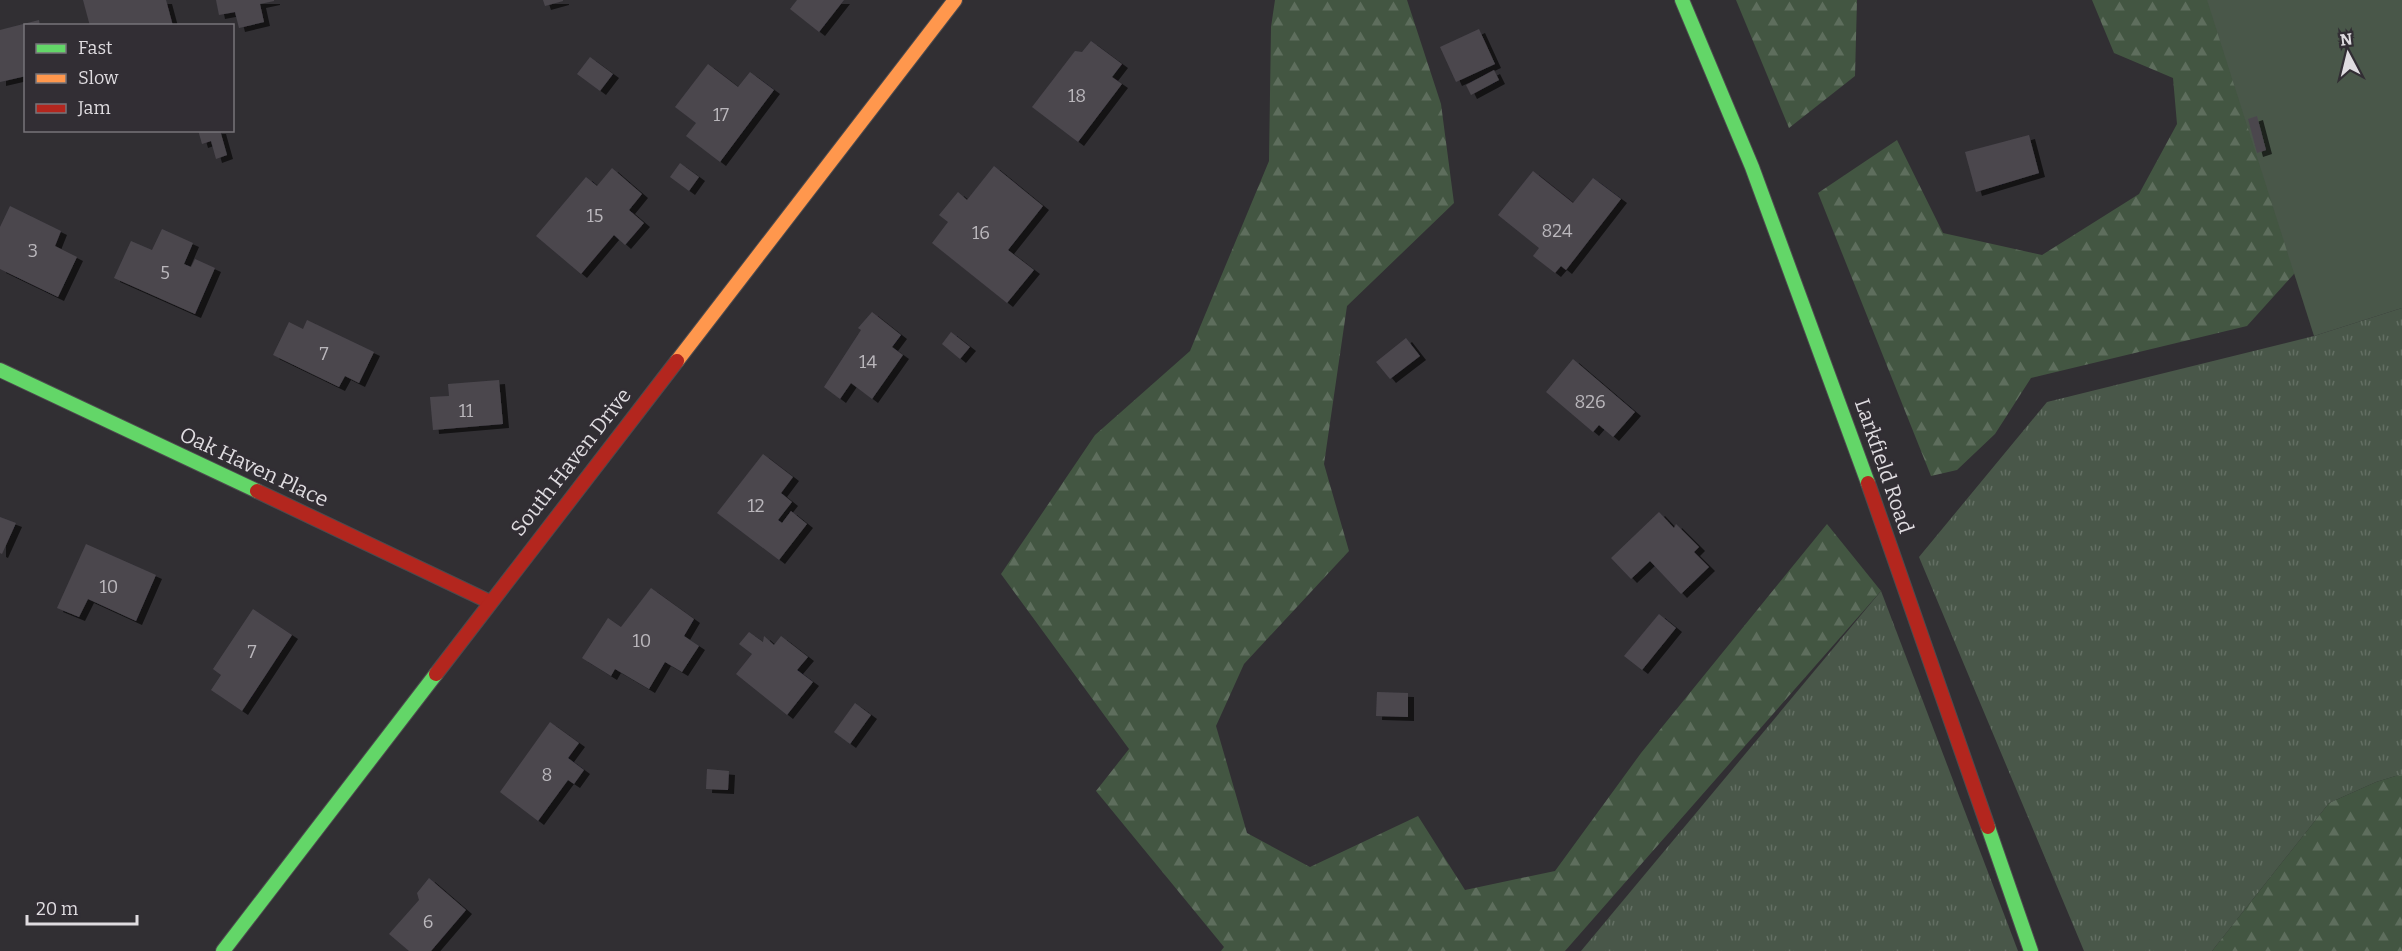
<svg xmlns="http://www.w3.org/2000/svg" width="2402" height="951" viewBox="0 0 2402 951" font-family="Bitter,serif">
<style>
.grass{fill:url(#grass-tufts)}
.forest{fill:url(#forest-firs)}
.green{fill:#495749}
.building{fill:#4b474e;filter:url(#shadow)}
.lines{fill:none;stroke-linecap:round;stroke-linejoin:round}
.fast-casing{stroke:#4d4b4e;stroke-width:16}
.slow-casing{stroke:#4d4b4e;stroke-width:16}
.jam-casing{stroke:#4d4b4e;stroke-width:16}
.fast{stroke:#63d668;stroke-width:14}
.slow{stroke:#ff974d;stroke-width:14}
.jam{stroke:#b3261e;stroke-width:14}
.labels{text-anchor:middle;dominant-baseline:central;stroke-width:5;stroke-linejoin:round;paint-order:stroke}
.number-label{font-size:18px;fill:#bab7bc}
.street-label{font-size:21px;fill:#dfdce0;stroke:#322e34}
</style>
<defs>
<pattern id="grass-tufts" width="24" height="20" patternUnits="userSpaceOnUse" patternTransform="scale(1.5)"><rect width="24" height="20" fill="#495749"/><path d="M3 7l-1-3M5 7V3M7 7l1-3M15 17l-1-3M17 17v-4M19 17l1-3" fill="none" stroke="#636f63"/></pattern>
<pattern id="forest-firs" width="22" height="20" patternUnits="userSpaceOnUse" patternTransform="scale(1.5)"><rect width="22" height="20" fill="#435642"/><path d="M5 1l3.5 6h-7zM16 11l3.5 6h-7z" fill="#5e6e5d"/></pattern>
<filter id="shadow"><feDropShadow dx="6" dy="4" stdDeviation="0" flood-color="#0009"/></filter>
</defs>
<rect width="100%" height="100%" fill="#312f33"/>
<g class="grass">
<polygon points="2402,308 2402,774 2376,782 2329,803 2212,951 2084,951 1919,557 2047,402 2314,336"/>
<polygon points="1881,591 2018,951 1581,951"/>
</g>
<g class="forest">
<polygon points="1275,0 1407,0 1441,104 1454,203 1347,306 1324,464 1349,551 1244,664 1216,726 1247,833 1310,867 1418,816 1465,890 1555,871 1641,753 1827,524 1881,591 1565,951 1221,951 1224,947 1096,791 1129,749 1001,574 1095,435 1190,351 1269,161 1271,27"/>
<polygon points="1736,0 1857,0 1855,76 1789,128"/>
<polygon points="2092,0 2233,0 2312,254 2247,326 2031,378 1995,434 1957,470 1931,476 1818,193 1897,140 1943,233 2042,255 2139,194 2177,124 2173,78 2114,53"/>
<polygon points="2402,774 2402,951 2212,951 2329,803 2376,782"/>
</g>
<polygon class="green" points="2207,0 2402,0 2402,308 2314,336"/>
<g class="building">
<polygon points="83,0 166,0 173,26 90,26"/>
<polygon points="216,0 274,0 274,1 260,4 264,22 239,28 235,12 219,15"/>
<polygon points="543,0 563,0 563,1 545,6"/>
<polygon points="797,0 844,0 819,32 790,9"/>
<polygon points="39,20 40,26 26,26 26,76 0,82 0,30"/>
<polygon points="1479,29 1495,64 1456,82 1440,47"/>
<polygon points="1091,41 1122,64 1112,77 1122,84 1078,142 1032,107 1075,51 1082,52"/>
<polygon points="590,57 613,74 600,91 577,74"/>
<polygon points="708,64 738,87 750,72 774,90 720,162 686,136 696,123 675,107"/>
<polygon points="1494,70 1499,80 1471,95 1466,85"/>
<polygon points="2257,116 2266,150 2257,153 2248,119"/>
<polygon points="198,130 220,130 227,155 216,159 211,141 202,144"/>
<polygon points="2029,135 2039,173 1976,192 1965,152"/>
<polygon points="680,163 699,177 689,191 670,177"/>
<polygon points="994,166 1043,206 1008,250 1034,270 1007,303 932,243 948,222 939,215 958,192 967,200"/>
<polygon points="612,168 642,194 629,210 644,223 625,245 614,235 581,274 536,236 586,177 597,186"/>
<polygon points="1533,171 1573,203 1593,178 1621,199 1566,270 1561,266 1555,273 1533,256 1539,248 1498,215"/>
<polygon points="10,206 61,231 55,246 77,257 58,297 0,269 0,227"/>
<polygon points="162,229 193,243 184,264 191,267 195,259 215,268 195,314 114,278 131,241 152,250"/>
<polygon points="872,312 901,335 892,347 903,355 872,399 851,383 840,399 824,387 861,330 858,328"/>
<polygon points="307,320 374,352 359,383 345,376 339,387 273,355 289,322 303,329"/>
<polygon points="951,332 970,347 960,359 942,344"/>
<polygon points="1406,338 1420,356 1390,379 1376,362"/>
<polygon points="1573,359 1635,412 1613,437 1599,425 1593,432 1546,392"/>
<polygon points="499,380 503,424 433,430 430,397 449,396 448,384"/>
<polygon points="763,454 793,477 781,493 792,502 778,520 782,523 791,511 807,524 779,560 717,513"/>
<polygon points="1659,512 1674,528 1676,524 1699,547 1694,552 1709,567 1681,594 1650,561 1631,579 1611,558"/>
<polygon points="0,517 16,523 2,554 0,553"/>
<polygon points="86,544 156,575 136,621 88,599 79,617 57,608"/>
<polygon points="651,588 694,619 684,636 699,646 682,672 665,662 649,689 615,669 611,676 582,658 608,618 621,627"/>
<polygon points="253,609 292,635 242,711 211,690 221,675 213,669"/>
<polygon points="1659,614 1676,628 1642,670 1624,656"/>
<polygon points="749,632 763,642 764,636 774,645 781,636 808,657 797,670 813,682 787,715 736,674 752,654 739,644"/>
<polygon points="1377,692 1408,693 1408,717 1376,716"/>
<polygon points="855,703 871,715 850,744 834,732"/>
<polygon points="550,722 579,743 568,758 584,770 574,784 568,780 538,821 500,792"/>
<polygon points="707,769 729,771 728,790 706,789"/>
<polygon points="429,878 466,910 431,951 409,951 389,934 419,900 417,893"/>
</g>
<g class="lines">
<defs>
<g id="fast">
<polyline points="1682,0 1752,167 1868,483"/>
<polyline points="0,370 257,491"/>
<polyline points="1988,827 2031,951"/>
<polyline points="223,951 436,674"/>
</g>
<polyline id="slow" points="677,361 955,0"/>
<g id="jam">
<polyline points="1868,483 1988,827"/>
<polyline points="257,491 490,602"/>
<polyline points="436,674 677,361"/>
</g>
</defs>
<use href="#fast" class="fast-casing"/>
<use href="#slow" class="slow-casing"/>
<use href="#jam" class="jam-casing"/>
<use href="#fast" class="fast"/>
<use href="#slow" class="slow"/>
<use href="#jam" class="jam"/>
</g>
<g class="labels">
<g class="number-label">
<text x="1077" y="96">18</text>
<text x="721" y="115">17</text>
<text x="595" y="216">15</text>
<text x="1557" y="231">824</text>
<text x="981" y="233">16</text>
<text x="33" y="251">3</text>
<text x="165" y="273">5</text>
<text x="324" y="354">7</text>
<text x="868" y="362">14</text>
<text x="1590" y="402">826</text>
<text x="466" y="411">11</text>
<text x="756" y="506">12</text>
<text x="109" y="587">10</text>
<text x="642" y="641">10</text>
<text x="252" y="652">7</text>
<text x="547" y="775">8</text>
<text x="428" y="922">6</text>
</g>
<g class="street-label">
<text transform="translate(571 462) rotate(-52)">South Haven Drive</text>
<text transform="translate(1884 466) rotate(71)">Larkfield Road</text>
<text transform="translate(254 467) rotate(25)">Oak Haven Place</text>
</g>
</g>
<rect x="24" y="24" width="210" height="108" fill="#322e34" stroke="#777479" stroke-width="1.5"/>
<rect x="36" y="44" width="30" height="9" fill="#63d668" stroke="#777479" stroke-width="1.5"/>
<text x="78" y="54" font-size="18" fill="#dfdce0">Fast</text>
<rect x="36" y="74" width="30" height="9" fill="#ff974d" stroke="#777479" stroke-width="1.5"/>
<text x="78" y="84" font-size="18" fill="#dfdce0">Slow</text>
<rect x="36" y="104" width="30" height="9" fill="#b3261e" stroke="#777479" stroke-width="1.5"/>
<text x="78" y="114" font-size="18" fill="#dfdce0">Jam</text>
<g transform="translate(2348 54) rotate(353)" stroke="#322e34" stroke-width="4.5" paint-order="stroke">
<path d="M0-4.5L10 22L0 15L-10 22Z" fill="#dfdce0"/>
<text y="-9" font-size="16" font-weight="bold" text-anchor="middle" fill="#dfdce0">N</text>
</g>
<path d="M27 915v9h110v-9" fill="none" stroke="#dfdce0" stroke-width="3"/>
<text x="36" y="915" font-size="18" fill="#dfdce0" stroke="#322e34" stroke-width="4.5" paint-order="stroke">20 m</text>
</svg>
